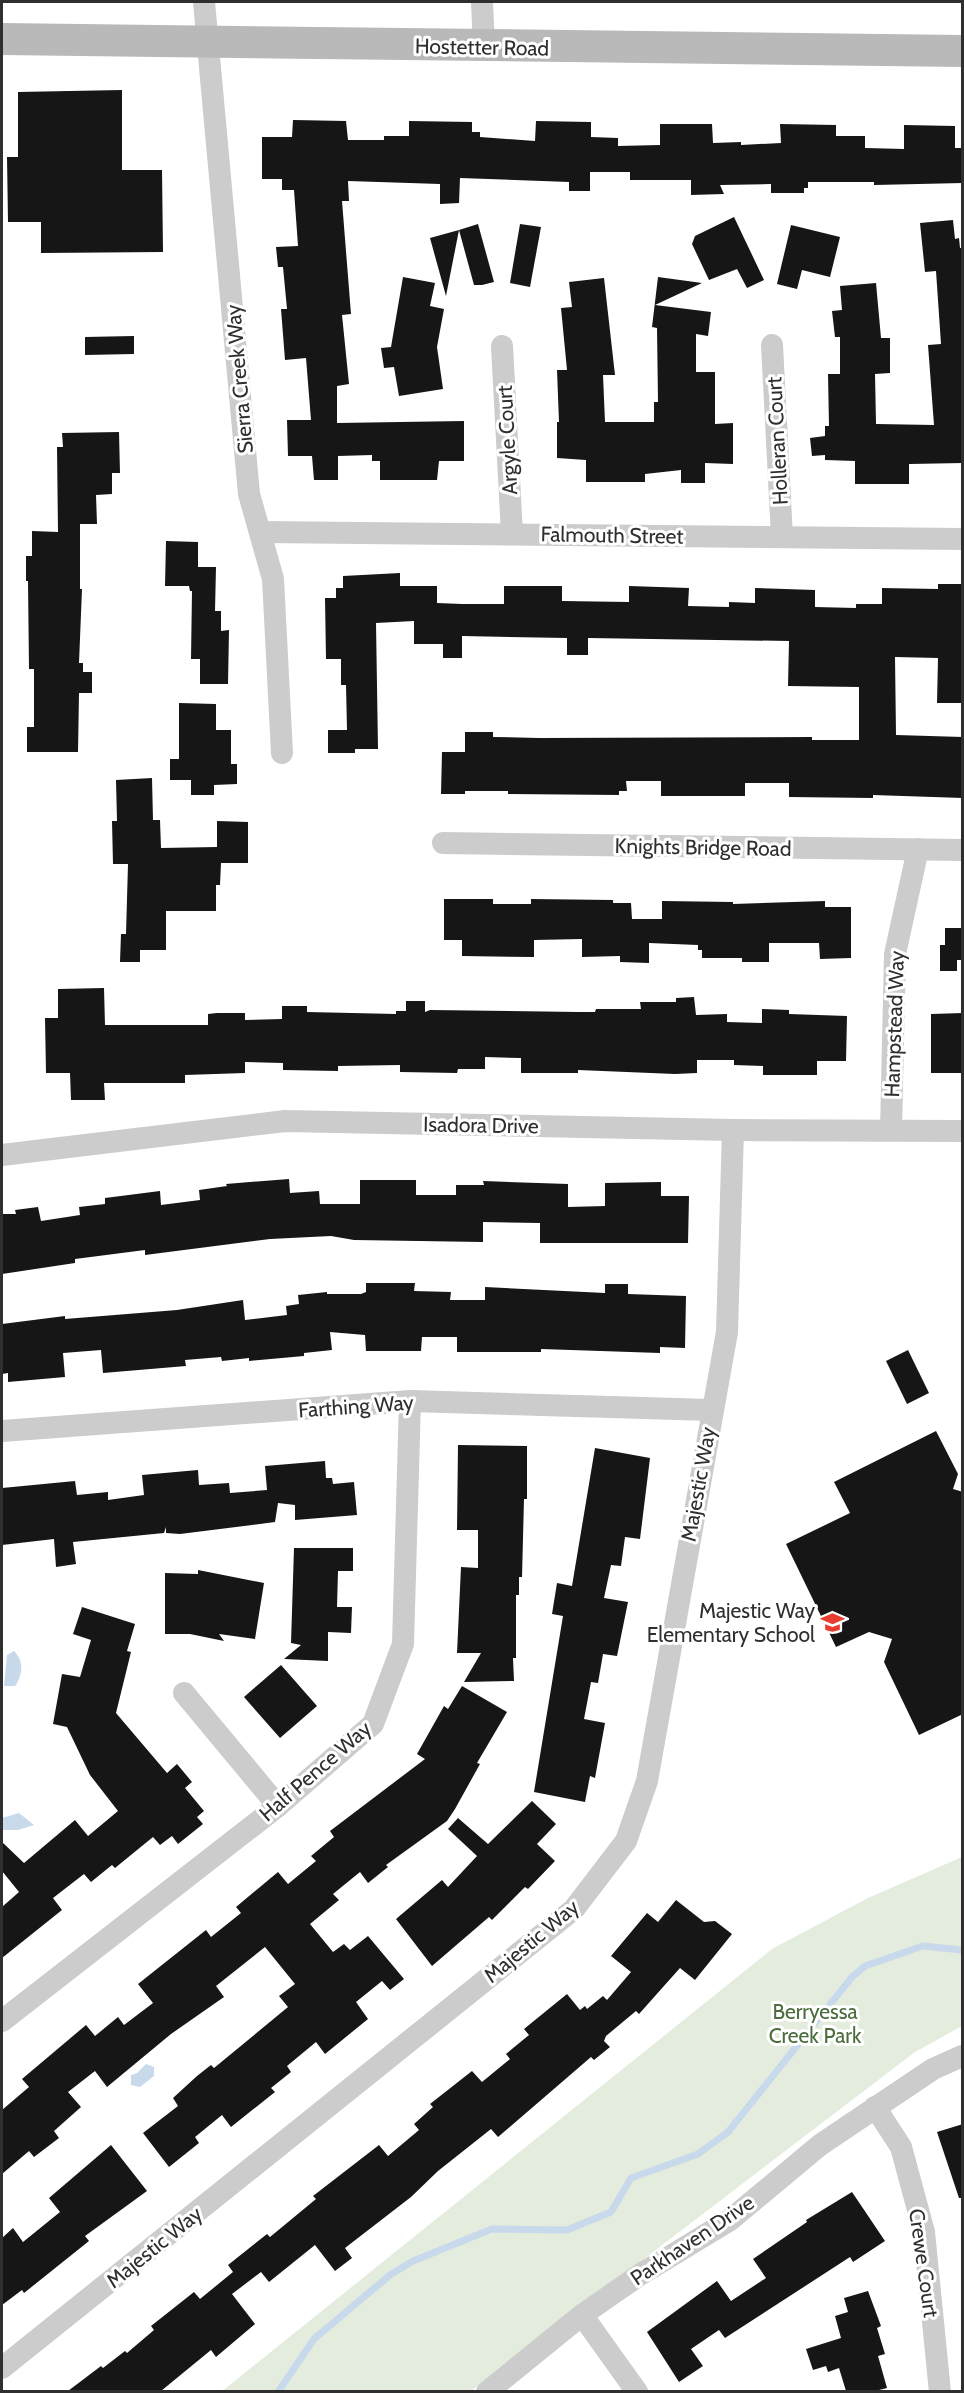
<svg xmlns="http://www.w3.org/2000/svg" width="964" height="2393" viewBox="0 0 964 2393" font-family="Cabin,sans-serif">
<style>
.green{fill:#e3ecdd}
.water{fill:#c9d9ec}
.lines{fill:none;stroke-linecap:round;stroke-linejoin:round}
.stream{stroke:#c9d9ec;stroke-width:7}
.building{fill:#161616}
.minor{stroke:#ccc;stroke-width:22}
.secondary{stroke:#b9b9b9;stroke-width:32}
.labels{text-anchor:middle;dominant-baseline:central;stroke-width:6;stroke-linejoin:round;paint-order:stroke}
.street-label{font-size:21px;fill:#2f2f2f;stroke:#fff}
.poi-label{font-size:21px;fill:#2f2f2f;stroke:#fff;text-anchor:end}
.park-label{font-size:21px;fill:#4b6c3c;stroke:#fff}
</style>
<rect width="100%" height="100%" fill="#fff"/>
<polygon class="green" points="962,1857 962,2026 915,2052 471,2391 221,2392 772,1949 868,1898"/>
<g class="water">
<path d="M14,1651C24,1660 23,1675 15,1686H4L7,1655Z"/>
<polygon points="19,1813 34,1825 18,1830 2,1830 2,1818"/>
<polygon points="146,2064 154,2067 154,2076 140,2087 131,2085 131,2075 137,2073"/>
</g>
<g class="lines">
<polyline class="stream" points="278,2392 314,2339 390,2275 413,2261 492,2229 567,2230 611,2212 631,2178 698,2154 728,2132 852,1977 865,1966 923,1946 962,1950"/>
</g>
<g class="building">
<polygon points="122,90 122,170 162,170 163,252 41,253 41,222 8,222 7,157 18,157 18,92"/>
<polygon points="293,120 346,121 348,140 384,140 384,136 409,136 409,121 472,122 472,132 480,132 480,137 535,141 536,121 591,122 591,137 618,138 618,146 660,145 660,124 712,124 713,143 741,142 741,145 781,143 780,124 836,125 836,136 865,136 865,148 904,149 904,125 955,126 955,148 963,148 963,183 874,185 874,182 808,182 808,188 804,188 804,193 771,193 771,184 720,185 724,194 691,195 691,180 630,180 630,172 590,172 590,191 569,191 569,182 460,178 459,203 440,204 440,184 348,181 349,201 342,201 351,314 342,315 349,384 337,386 337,423 464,421 464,461 439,461 437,480 380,480 380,461 372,461 372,455 338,456 338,480 314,480 312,456 288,456 287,420 311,420 306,358 285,360 281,309 287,309 283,267 278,267 276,247 298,246 294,190 282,190 282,179 262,179 262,137 292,137"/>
<polygon points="734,217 764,280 747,288 737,269 709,280 692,244 695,236"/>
<polygon points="953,220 955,239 959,238 960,248 963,248 963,463 909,464 909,484 855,484 855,461 825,460 825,455 812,456 810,438 825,436 825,426 829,426 828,374 840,374 840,337 835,337 832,311 842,310 840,286 876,283 881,338 890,338 890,373 875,374 876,424 934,425 928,345 941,344 936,271 925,272 920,223"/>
<polygon points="478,224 494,282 482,285 474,285 459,230"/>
<polygon points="520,224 541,227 530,287 510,283"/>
<polygon points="791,225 840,237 830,277 802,270 797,289 777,284"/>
<polygon points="459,230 446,296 430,238"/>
<polygon points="403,277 435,283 430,306 444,309 437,347 443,389 399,396 394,367 384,368 381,348 391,347"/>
<polygon points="658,277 702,283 655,305 711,312 708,336 696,334 696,372 715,372 715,424 733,423 733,464 705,463 705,483 681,483 681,470 645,474 645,482 586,482 586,460 557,458 557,422 559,422 557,370 567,370 561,308 572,307 569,282 604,278 615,375 603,375 605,422 654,422 654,402 658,402 657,328 652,327"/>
<polygon points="134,336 134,354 85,355 85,337"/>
<polygon points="119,432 120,473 112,473 112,494 96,495 97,524 80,524 80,589 82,589 79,663 83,663 83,672 92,672 92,693 79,693 78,752 27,752 27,727 34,727 34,669 29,669 28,581 26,581 26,556 32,556 32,531 58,532 57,447 63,447 62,433"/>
<polygon points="166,541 198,542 198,567 216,567 215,611 221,611 221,631 229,630 228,684 200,684 200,659 191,659 192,591 190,591 189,586 165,586"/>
<polygon points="400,573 400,586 437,586 437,603 462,604 504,604 504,586 562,586 562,601 629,602 629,586 689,588 688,606 729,607 729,602 755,603 755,588 815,590 815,607 856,608 856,604 882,604 882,588 938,589 938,584 963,584 963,703 937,703 938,658 895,657 896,735 963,737 963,798 873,795 873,798 789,797 789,783 745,783 745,796 661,796 661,781 626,781 627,791 619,791 619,795 508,794 508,791 465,791 465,794 441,794 442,752 465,752 465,732 493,732 493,737 539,738 812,737 812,740 859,740 859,687 788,686 789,641 588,638 588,655 567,655 567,638 462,636 462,658 443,658 443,644 414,644 414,621 376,623 378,749 355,749 355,753 328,753 328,730 347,730 346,685 341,685 341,659 326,659 325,598 336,598 336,588 343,588 343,576"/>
<polygon points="179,703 216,704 216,730 231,730 231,764 237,764 237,784 214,785 214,795 191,795 191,780 170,780 170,759 179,759"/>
<polygon points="152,778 153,820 160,820 161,848 217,847 217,821 248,822 248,863 221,863 220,885 216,885 216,911 166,911 166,950 140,950 140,962 120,962 121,934 126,934 128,864 113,864 112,821 117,821 116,780"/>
<polygon points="444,899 493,899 493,904 531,904 531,899 613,900 613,903 631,903 632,919 662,919 662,901 733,902 733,904 825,901 825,907 851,907 851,958 820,959 819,943 769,943 769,962 742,962 742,958 702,958 702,950 698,950 698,945 649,943 649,963 620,962 620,956 582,957 582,939 534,940 534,957 462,956 462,940 444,940"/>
<polygon points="945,928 963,928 963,960 957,960 957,971 940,971 940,945 945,945"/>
<polygon points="104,988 105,1025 208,1025 208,1014 217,1013 245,1013 245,1020 282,1019 282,1006 307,1006 307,1012 396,1014 396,1011 406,1011 406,1001 425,1001 425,1012 430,1010 579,1012 595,1012 596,1009 641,1009 640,1002 676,1002 676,998 694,997 696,1015 727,1014 727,1022 762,1023 762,1009 789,1010 789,1014 847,1016 846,1061 817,1061 817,1075 763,1075 763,1066 734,1065 734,1060 697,1060 697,1073 675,1074 578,1070 578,1073 521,1073 521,1058 485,1057 485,1069 458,1069 457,1073 400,1072 400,1065 338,1066 338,1071 283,1070 283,1063 245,1062 245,1073 185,1075 185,1083 104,1083 105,1100 71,1100 70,1073 46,1073 45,1018 58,1018 58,989"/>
<polygon points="963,1013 963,1073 931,1073 931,1014"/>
<polygon points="289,1179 290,1193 319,1191 320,1204 360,1204 360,1180 416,1180 416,1195 456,1195 456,1185 484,1185 483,1181 568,1184 568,1207 605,1206 605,1183 661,1182 661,1196 689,1196 688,1243 540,1243 540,1223 483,1222 483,1242 354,1240 331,1236 270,1239 145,1255 145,1250 75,1259 75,1263 2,1274 2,1214 16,1214 15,1210 38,1207 41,1221 80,1215 79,1207 105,1204 105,1198 160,1191 161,1205 200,1200 199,1190 227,1186 226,1184"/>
<polygon points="366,1283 415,1283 414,1291 451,1292 450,1300 485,1300 485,1287 605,1293 605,1284 628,1284 628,1294 686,1296 685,1348 660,1347 660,1353 541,1349 541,1352 457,1352 457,1337 422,1337 421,1351 366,1351 365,1335 330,1332 332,1350 304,1353 304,1356 249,1361 249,1358 222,1361 221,1357 185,1360 186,1366 103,1373 101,1350 63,1353 65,1377 8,1382 8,1373 2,1374 2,1324 65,1316 65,1319 177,1310 243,1300 245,1320 287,1315 286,1306 299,1304 298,1295 327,1292 327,1294 361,1294 366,1292"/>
<polygon points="908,1350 929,1393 907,1404 886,1361"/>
<polygon points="936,1431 958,1474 953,1489 963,1492 963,1714 919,1735 884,1662 892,1639 869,1632 836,1647 786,1544 850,1513 834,1482"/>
<polygon points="458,1445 527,1446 527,1499 524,1499 522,1577 519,1577 519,1595 516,1595 516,1658 513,1658 514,1681 464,1682 481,1653 457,1653 461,1567 478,1568 478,1530 457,1530"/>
<polygon points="595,1448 650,1458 640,1539 625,1537 621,1566 611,1565 604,1598 628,1602 617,1656 603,1654 598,1683 591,1682 584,1719 605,1723 595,1778 590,1776 585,1802 534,1792 563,1616 552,1614 557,1583 572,1586"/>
<polygon points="325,1461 326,1478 332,1478 333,1484 354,1482 357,1515 295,1520 295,1505 278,1503 275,1522 180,1534 166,1533 166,1527 164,1533 73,1542 76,1564 56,1567 54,1539 2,1545 2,1488 75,1481 77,1495 108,1492 108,1500 144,1495 142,1475 198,1470 199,1485 229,1483 230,1493 267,1490 265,1466"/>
<polygon points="294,1548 353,1548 353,1571 338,1571 337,1607 352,1607 351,1633 328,1632 328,1661 284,1659 301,1645 291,1643"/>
<polygon points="198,1570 264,1583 255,1639 219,1634 224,1641 190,1634 165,1634 165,1573 198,1574"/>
<polygon points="82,1607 135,1624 127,1651 131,1652 116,1713 167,1773 177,1764 192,1782 185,1788 204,1811 197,1817 203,1824 178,1844 172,1836 160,1845 153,1837 115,1868 112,1865 91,1882 84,1874 53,1898 62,1910 2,1958 2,1907 19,1892 2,1871 2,1842 24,1863 75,1820 88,1836 118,1811 90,1775 67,1727 53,1724 62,1674 80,1677 91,1640 73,1634"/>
<polygon points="281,1665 317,1706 280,1738 244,1697"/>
<polygon points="462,1686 507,1712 477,1763 480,1764 455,1809 447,1821 386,1865 388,1867 368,1883 360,1872 333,1894 339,1900 310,1924 333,1952 344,1944 350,1950 368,1936 404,1979 390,1990 382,1981 356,2002 368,2019 325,2054 316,2042 287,2066 291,2072 271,2088 275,2092 231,2127 222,2115 195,2137 199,2143 169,2167 143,2133 178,2106 173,2098 197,2076 211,2065 214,2068 288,2007 279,1996 295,1984 265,1947 216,1986 224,1997 171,2034 107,2087 95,2071 68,2092 81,2107 54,2131 59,2138 34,2157 29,2151 2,2174 2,2110 29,2087 22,2079 86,2025 95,2036 118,2017 124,2025 153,2003 138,1984 206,1930 211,1937 241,1913 236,1907 278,1872 288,1884 316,1861 311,1856 334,1837 330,1831 425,1759 417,1754 444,1706 448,1709"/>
<polygon points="532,1801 556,1824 537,1844 555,1861 528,1889 525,1887 492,1920 489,1917 432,1966 396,1919 442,1880 448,1887 477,1856 448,1829 458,1818 488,1844"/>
<polygon points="676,1900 704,1922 715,1921 732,1934 695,1980 680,1968 639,2014 636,2011 606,2036 604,2041 610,2047 594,2060 591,2057 498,2137 491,2129 438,2171 411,2197 345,2248 352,2258 335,2271 315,2245 269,2282 261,2272 232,2294 255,2324 216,2357 211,2350 161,2391 68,2391 101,2366 103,2368 125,2351 127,2353 154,2330 151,2326 194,2292 200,2299 233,2272 228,2265 267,2234 270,2237 316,2199 313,2196 379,2145 388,2156 419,2130 414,2124 433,2107 430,2104 472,2071 482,2082 510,2059 506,2054 529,2035 524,2029 567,1994 580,2010 585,2006 587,2009 603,1996 607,2000 631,1972 611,1956 647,1913 658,1922"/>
<polygon points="963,2124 963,2198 959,2198 937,2132"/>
<polygon points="111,2145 147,2191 85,2236 89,2241 24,2293 22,2290 2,2305 2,2238 13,2228 23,2242 60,2212 49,2198"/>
<polygon points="852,2192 885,2241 853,2262 850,2257 725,2338 719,2330 691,2349 703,2366 679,2382 647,2332 717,2281 731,2301 766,2278 753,2259 807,2222 806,2220"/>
<polygon points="868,2291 881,2326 877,2328 885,2354 878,2356 887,2388 875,2391 846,2391 839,2368 828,2372 826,2366 813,2370 806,2349 841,2338 835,2316 848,2312 844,2298"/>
</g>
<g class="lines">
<g class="minor">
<polyline points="204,2 249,494 273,579 282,753"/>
<polyline points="482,2 484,47"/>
<polyline points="772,345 782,537"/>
<polyline points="502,346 512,534"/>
<polyline points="261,532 962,539"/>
<polyline points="443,843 962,850"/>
<polyline points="891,1130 895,954 918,849"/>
<polyline points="2,1155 285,1121 733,1130 962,1131"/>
<polyline points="2,1431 410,1401 711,1410"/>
<polyline points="184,1693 278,1806"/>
<polyline points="2,2021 278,1806 373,1724 403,1644 410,1401"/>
<polyline points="875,2107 901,2147 924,2232 940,2392"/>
<polyline points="582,2315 637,2392"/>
<polyline points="2,2368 574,1909 626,1841 647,1781 727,1332 733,1130"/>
<polyline points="487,2392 582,2315 641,2274 730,2220 820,2145 933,2069 962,2056"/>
</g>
<polyline class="secondary" points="2,39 962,51"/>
</g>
<defs>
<symbol id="school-bare" viewBox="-9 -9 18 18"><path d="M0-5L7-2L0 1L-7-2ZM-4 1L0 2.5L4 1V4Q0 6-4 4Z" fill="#e83c2f" stroke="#fff" stroke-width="2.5" paint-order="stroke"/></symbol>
</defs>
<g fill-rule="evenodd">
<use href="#school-bare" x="816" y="1606" width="33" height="33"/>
</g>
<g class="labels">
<g class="street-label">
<text transform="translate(482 47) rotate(1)">Hostetter Road</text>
<text transform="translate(239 379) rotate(-95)">Sierra Creek Way</text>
<text transform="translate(507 440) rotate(-93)">Argyle Court</text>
<text transform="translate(777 441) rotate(-93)">Holleran Court</text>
<text transform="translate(612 535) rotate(1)">Falmouth Street</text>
<text transform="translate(703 847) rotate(1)">Knights Bridge Road</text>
<text transform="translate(894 1024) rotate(-88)">Hampstead Way</text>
<text transform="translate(481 1125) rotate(1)">Isadora Drive</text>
<text transform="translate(356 1406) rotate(-4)">Farthing Way</text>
<text transform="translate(698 1484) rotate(-80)">Majestic Way</text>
<text transform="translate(315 1771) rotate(-41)">Half Pence Way</text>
<text transform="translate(531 1941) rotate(-40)">Majestic Way</text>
<text transform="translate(692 2240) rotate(-34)">Parkhaven Drive</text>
<text transform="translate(154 2247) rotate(-39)">Majestic Way</text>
<text transform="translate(924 2263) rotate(82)">Crewe Court</text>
</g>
<g class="poi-label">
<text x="815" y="1610">Majestic Way<tspan x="815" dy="24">Elementary School</tspan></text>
</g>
<g class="park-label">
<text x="815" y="2011">Berryessa<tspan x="815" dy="24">Creek Park</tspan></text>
</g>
</g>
<rect width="964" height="2393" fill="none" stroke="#2f2f2f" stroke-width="6"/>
</svg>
